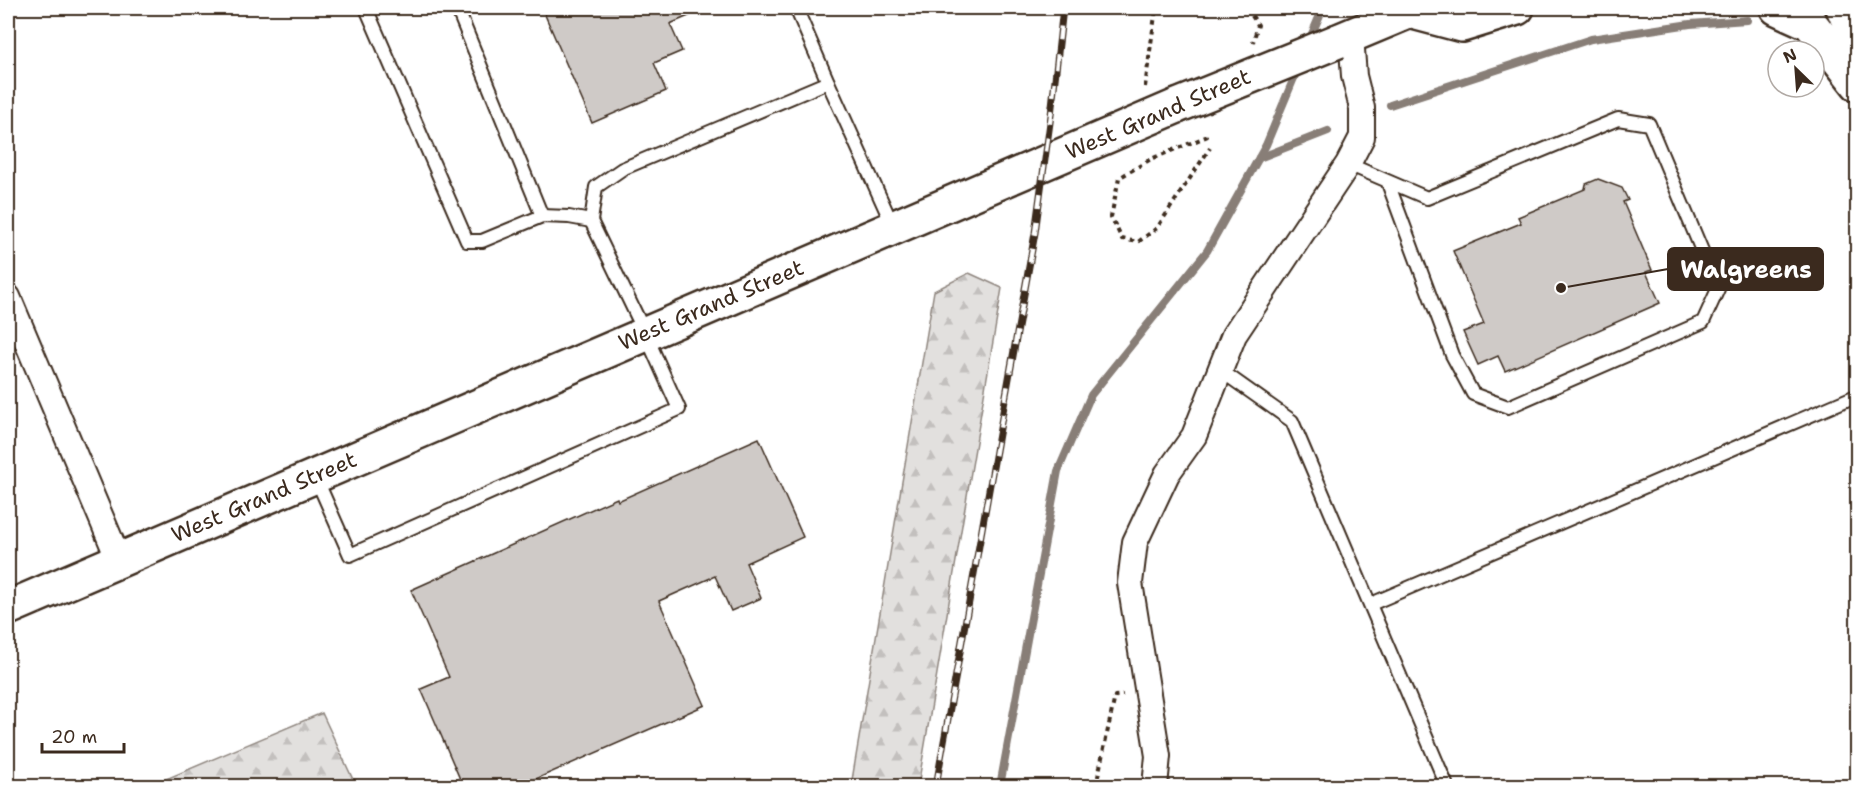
<svg xmlns="http://www.w3.org/2000/svg" width="1865" height="794" viewBox="0 0 1865 794" font-family="'Shantell Sans',sans-serif">
<style>
.forest{fill:url(#forest-firs);stroke:#8e857e;stroke-width:1.5}
.lines{fill:none;stroke-linecap:round;stroke-linejoin:round}
.stream{stroke:#887e77;stroke-width:8}
.building{fill:#cfcac7;stroke:#3b2a1e;stroke-width:1.5}
.service-casing{stroke:#3b2a1e;stroke-width:16}
.minor-casing{stroke:#3b2a1e;stroke-width:28}
.secondary-casing{stroke:#3b2a1e;stroke-width:38}
.primary-casing{stroke:#3b2a1e;stroke-width:38}
.path{stroke:#3b2a1e;stroke-width:4;stroke-dasharray:4.5 4.5;stroke-linecap:butt}
.service{stroke:#fff;stroke-width:12}
.minor{stroke:#fff;stroke-width:24}
.secondary{stroke:#fff;stroke-width:33}
.primary{stroke:#fff;stroke-width:33}
.rail-casing{stroke:#3b2a1e;stroke-width:7}
.rail{stroke:#fff;stroke-width:4.5;stroke-dasharray:14;stroke-linecap:butt}
.secondary-bridge-casing{stroke:#3b2a1e;stroke-width:38;stroke-linecap:butt}
.secondary-bridge{stroke:#fff;stroke-width:33}
.labels{text-anchor:middle;dominant-baseline:central;stroke-width:4.5;stroke-linejoin:round;paint-order:stroke}
.street-label{font-size:22px;fill:#3b2a1e;stroke:#fff}
.leader{fill:none;stroke:#3b2a1e;stroke-width:2}
.callout-dot{fill:#3b2a1e;stroke:#fff;stroke-width:2}
.callout{fill:#3b2a1e;stroke:#3b2a1e;stroke-width:2}
.callout-label{font-size:24px;text-anchor:middle;font-weight:bold;fill:#fff}
</style>
<defs>
<pattern id="forest-firs" width="22" height="20" patternUnits="userSpaceOnUse" patternTransform="scale(1.5)"><rect width="22" height="20" fill="#e2e0de"/><path d="M5 1l3.5 6h-7zM16 11l3.5 6h-7z" fill="#c3c0be"/></pattern>
</defs>
<rect width="100%" height="100%" fill="#fff"/>
<filter id="ink" filterUnits="userSpaceOnUse"><feTurbulence type="fractalNoise" baseFrequency=".0167" numOctaves="2"/><feDisplacementMap in="SourceGraphic" scale="12" xChannelSelector="R" yChannelSelector="G"/><feConvolveMatrix kernelMatrix="1 2 1 2 8 2 1 2 1" color-interpolation-filters="sRGB"/></filter>
<g filter="url(#ink)">
<g class="forest">
<polygon points="969,273 1002,288 918,786 851,786 934,291"/>
<polygon points="322,713 356,786 161,786 166,779"/>
</g>
<g class="lines">
<g class="stream">
<polyline points="1308,43 1323,8"/>
<polyline points="1390,105 1591,39 1690,24 1747,20"/>
<polyline points="1259,158 1328,131"/>
<polyline points="1000,786 1058,471 1091,395 1207,251 1266,145 1299,66"/>
</g>
</g>
<g class="building">
<polygon points="542,8 696,8 698,12 670,24 682,51 654,63 666,91 592,123"/>
<polygon points="1598,179 1622,188 1628,200 1623,202 1652,270 1646,272 1660,303 1505,371 1498,356 1478,365 1463,332 1484,324 1453,251 1521,223 1518,217 1585,189 1586,184"/>
<polygon points="759,438 803,537 746,563 761,598 731,611 715,576 659,601 705,705 520,786 463,786 421,689 449,677 411,590 617,498 618,501"/>
</g>
<g class="lines">
<defs>
<g id="service">
<polyline points="366,8 467,241 482,241 542,216 569,217 591,221"/>
<polyline points="457,8 542,216"/>
<polyline points="796,8 828,82"/>
<polyline points="1348,164 1427,198 1618,119 1649,124 1718,289 1703,322 1508,407 1473,394 1452,355 1388,183"/>
<polyline points="1220,370 1292,421 1447,786"/>
<polyline points="316,478 350,555 679,409 645,333 591,221 596,187 622,169 828,82 893,226"/>
<polyline points="1371,604 1858,395"/>
</g>
<g id="minor">
<polyline points="8,297 119,560"/>
<polyline points="1155,786 1158,756 1130,583 1135,542 1167,474 1194,436 1234,335 1348,164 1362,137 1362,108 1354,76 1351,36"/>
</g>
<g id="secondary">
<polyline points="1338,41 1417,8"/>
<polyline points="8,608 1177,106"/>
</g>
<g id="primary">
<polyline points="1777,8 1810,23 1858,84"/>
<polyline points="1843,8 1858,44"/>
<polyline points="1409,11 1462,25 1517,8"/>
</g>
</defs>
<use href="#service" class="service-casing"/>
<use href="#minor" class="minor-casing"/>
<use href="#secondary" class="secondary-casing"/>
<use href="#primary" class="primary-casing"/>
<g class="path">
<polyline points="1247,8 1258,25 1253,42"/>
<polyline points="1145,87 1156,8"/>
<polyline points="1208,136 1151,159 1119,178 1111,217 1122,239 1138,242 1157,228 1210,148"/>
<polyline points="1096,786 1115,696 1123,695"/>
</g>
<use href="#service" class="service"/>
<use href="#minor" class="minor"/>
<use href="#secondary" class="secondary"/>
<use href="#primary" class="primary"/>
<defs>
<polyline id="rail" points="936,786 1035,233 1051,115 1063,8"/>
</defs>
<use href="#rail" class="rail-casing"/>
<use href="#rail" class="rail"/>
<defs>
<polyline id="secondary-bridge" points="1177,106 1338,41"/>
</defs>
<use href="#secondary-bridge" class="secondary-bridge-casing"/>
<use href="#secondary-bridge" class="secondary-bridge"/>
</g>
</g>
<g class="labels">
<g class="street-label">
<text transform="translate(1158 114) rotate(-23)">West Grand Street</text>
<text transform="translate(711 305) rotate(-23)">West Grand Street</text>
<text transform="translate(264 497) rotate(-23)">West Grand Street</text>
</g>
</g>
<path class="leader" d="M1561 288L1668 269"/>
<circle class="callout-dot" cx="1561" cy="288" r="6"/>
<rect class="callout" x="1668" y="248" width="155" height="42" rx="6"/>
<g class="callout-label">
<text x="1746" y="278">Walgreens</text>
</g>
<rect width="1865" height="794" fill="none" stroke="#fff" stroke-width="30"/>
<rect x="15" y="15" width="1835" height="764" fill="none" stroke="#3b2a1e" stroke-width="2" filter="url(#ink)"/>
<g transform="translate(1796 69) rotate(335)"><circle r="28" fill="#ffffff" stroke="#b1aaa5" stroke-width="1.5"/>
<path d="M0-4.5L10 22L0 15L-10 22Z" fill="#3b2a1e"/>
<text y="-9" font-size="16" font-weight="bold" text-anchor="middle" fill="#3b2a1e">N</text>
</g>
<path d="M42 743v9h82v-9" fill="none" stroke="#3b2a1e" stroke-width="3"/>
<text x="51" y="743" font-size="18" fill="#3b2a1e" stroke="#ffffff" stroke-width="4.5" paint-order="stroke">20 m</text>
</svg>
